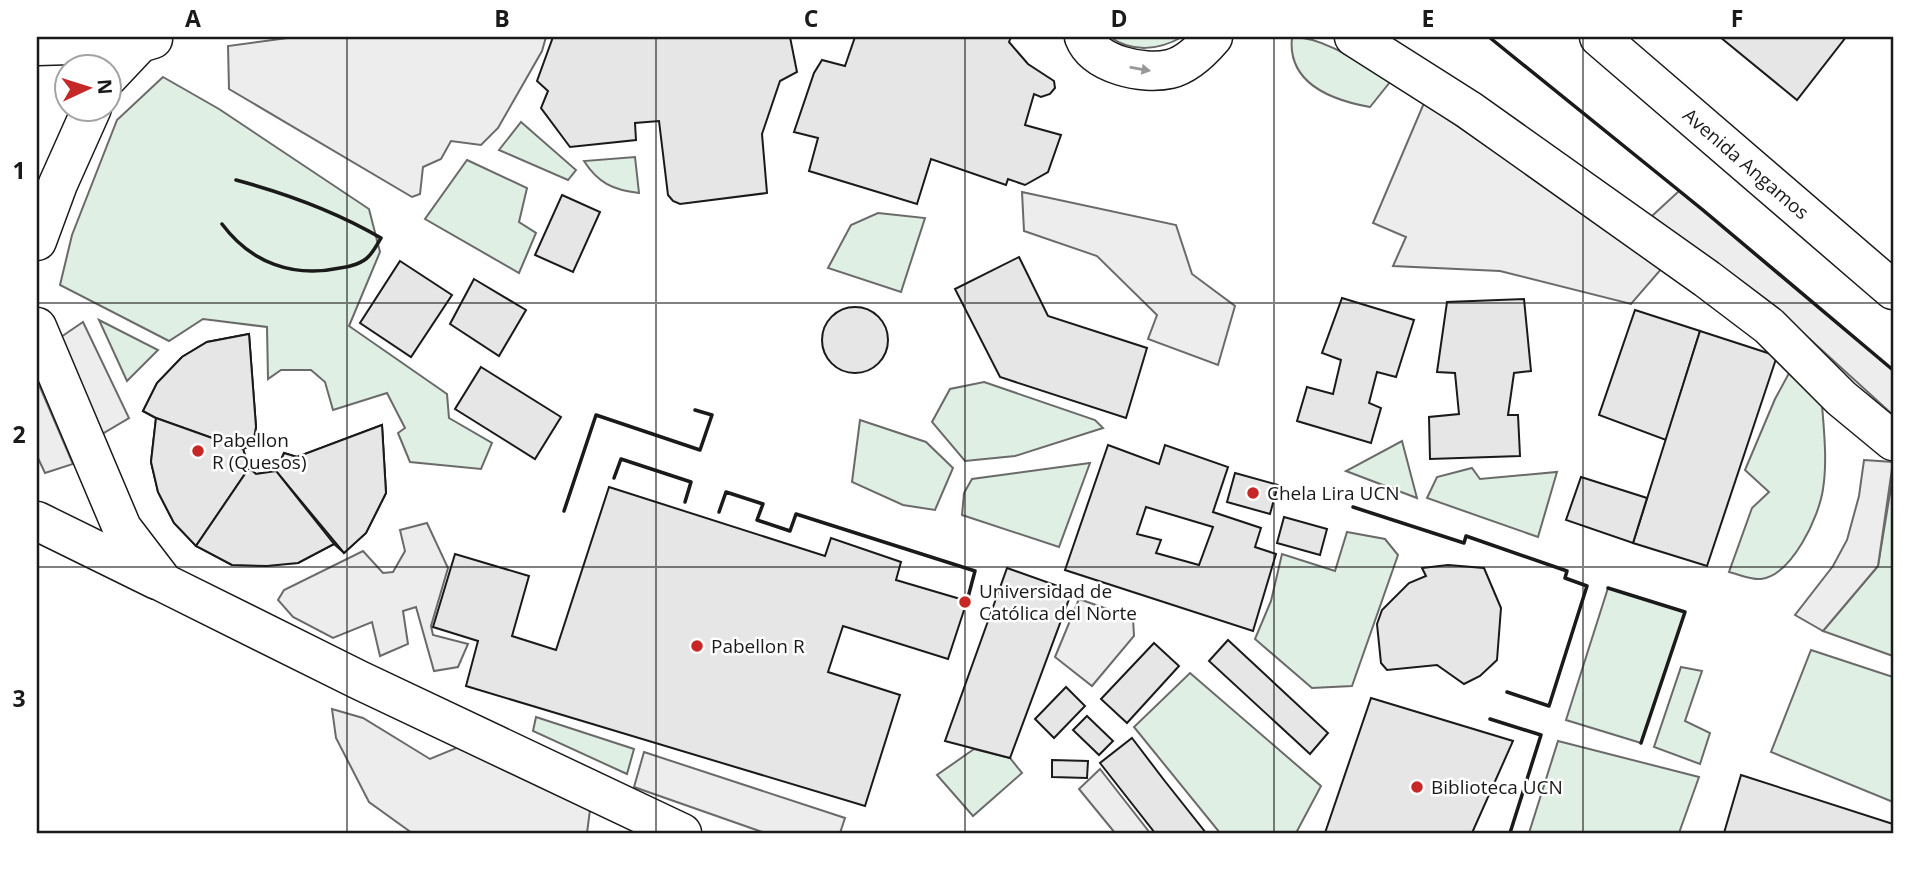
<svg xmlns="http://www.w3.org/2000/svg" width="1930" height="870" viewBox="0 0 1930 870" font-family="'Open Sans',sans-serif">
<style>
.green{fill:#e0efe3;stroke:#6a6a6a;stroke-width:2}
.parking{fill:#ededed;stroke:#6a6a6a;stroke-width:2}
.building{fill:#e6e6e6;stroke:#1a1a1a;stroke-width:2;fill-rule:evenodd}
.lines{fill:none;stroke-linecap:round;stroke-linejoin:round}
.minor-casing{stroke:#1a1a1a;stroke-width:41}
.major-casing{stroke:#1a1a1a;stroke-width:41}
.minor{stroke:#fff;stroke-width:38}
.major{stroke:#fff;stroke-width:38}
.wall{stroke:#1a1a1a;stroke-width:3.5}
.oneway{fill:#989898}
.grid{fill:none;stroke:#1a1a1a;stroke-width:2;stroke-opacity:0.55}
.poi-dot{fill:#c62828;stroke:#fff;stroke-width:2.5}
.labels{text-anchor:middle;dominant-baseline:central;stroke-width:5;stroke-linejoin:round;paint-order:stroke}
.street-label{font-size:19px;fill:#1a1a1a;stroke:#fff}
.poi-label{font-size:19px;fill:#1a1a1a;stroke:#fff;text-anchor:start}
.neatline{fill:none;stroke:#1a1a1a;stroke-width:2.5}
.grid-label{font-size:23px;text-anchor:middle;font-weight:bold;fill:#1a1a1a}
</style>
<rect width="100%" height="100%" fill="#fff"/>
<g class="green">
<path d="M1110,37H1182C1159,50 1133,53 1110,37Z"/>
<path d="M1292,37C1326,37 1362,65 1390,82L1370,107C1331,100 1287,83 1292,37Z"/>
<polygon points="163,77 219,109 369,209 380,252 349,326 447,394 449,418 492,443 481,469 410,462 398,433 405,428 387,393 333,410 325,382 311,370 281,370 268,379 267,327 203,319 169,341 60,285 72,235 117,120"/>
<polygon points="521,122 576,170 568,180 499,150"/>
<path d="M635,157L639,193C613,190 598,183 584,161Z"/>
<polygon points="467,160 527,188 519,222 536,233 519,273 425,219"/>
<polygon points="878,213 925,218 901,292 828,268 851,225"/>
<polygon points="99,320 158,350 127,381"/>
<path d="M1794,364L1821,391C1823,423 1828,458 1823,489C1819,517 1792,575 1761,579C1751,580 1738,574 1729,572L1752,508L1769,492L1745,470L1775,399Z"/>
<polygon points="984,382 1095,420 1103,428 1015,456 965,461 932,422 950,389"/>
<polygon points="860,420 926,442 953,468 935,510 903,505 852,482"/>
<polygon points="1402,441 1417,498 1346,471"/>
<polygon points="1090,463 1059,547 962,515 964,493 972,479"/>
<polygon points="1472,468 1480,479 1557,472 1538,537 1427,498 1437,477"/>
<polygon points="1893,475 1893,656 1823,631 1878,566"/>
<polygon points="1347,532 1385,539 1398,555 1352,686 1312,688 1255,639 1271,601 1282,554 1335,571"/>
<polygon points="1608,588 1685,612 1641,743 1566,720"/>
<polygon points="1811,650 1893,677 1893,802 1771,752"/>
<polygon points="1681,667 1702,671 1685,721 1710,733 1700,764 1654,747"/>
<polygon points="1190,673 1321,786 1296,833 1220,833 1134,727"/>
<polygon points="536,717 634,749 627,774 533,731"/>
<polygon points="1558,741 1699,777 1679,833 1529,833"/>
<polygon points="974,749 1010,758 1022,773 973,816 937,775"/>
</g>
<g class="parking">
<polygon points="295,37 546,37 542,51 498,128 481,145 451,141 441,159 423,167 420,194 412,197 229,89 228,46"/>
<polygon points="1424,103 1663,267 1631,304 1500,271 1393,266 1406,237 1373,223"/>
<polygon points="1679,191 1893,370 1893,415 1802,332 1652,216"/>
<polygon points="1022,192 1176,225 1192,274 1235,306 1218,365 1148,339 1157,315 1097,256 1024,231"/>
<polygon points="83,322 129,418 102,434 58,339"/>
<polygon points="37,380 73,464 45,473 37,456"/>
<polygon points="1864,460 1893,462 1878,566 1823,631 1795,615 1833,566 1847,540 1859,496"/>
<polygon points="427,523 448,568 431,626 433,635 468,644 458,667 434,671 416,607 403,611 408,644 380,656 372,622 333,638 293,617 278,600 284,590 363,551 383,573 393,572 405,551 400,530"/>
<polygon points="1079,599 1133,618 1134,636 1092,686 1055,657"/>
<polygon points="332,709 363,718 430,759 461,746 590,810 587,833 412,833 369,802 336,738"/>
<polygon points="644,752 845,818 840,833 765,833 634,787"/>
<polygon points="1100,769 1150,833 1115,833 1079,789"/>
</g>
<g class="building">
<polygon points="553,37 790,37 797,72 780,81 762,134 767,193 680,204 673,201 668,195 659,121 635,123 636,140 570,147 541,108 548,91 537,81"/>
<polygon points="855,37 1011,37 1009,42 1028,64 1054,81 1055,88 1050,94 1041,97 1034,94 1025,125 1061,135 1048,172 1025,185 1008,179 1006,185 931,159 917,204 809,171 818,138 794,132 814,73 822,60 845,66"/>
<polygon points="1720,37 1846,37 1797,100"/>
<polygon points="562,195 600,212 573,272 535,255"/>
<polygon points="1019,257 1048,316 1147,348 1126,418 1000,377 955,289"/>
<polygon points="400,261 452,295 411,357 360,323"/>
<polygon points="474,279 526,310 499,356 450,324"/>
<polygon points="1342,298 1414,320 1396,377 1377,372 1369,403 1381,408 1371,443 1297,421 1307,387 1333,394 1341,360 1322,353"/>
<polygon points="1524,299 1531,371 1514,373 1508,415 1518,415 1520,456 1430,459 1429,417 1459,414 1455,373 1437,372 1447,302"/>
<circle cx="855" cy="340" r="33"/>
<polygon points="1635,310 1700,331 1666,440 1599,415"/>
<polygon points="1700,331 1777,356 1707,566 1633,543"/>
<polygon points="249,334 256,427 253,444 243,449 249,468 256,474 276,471 284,453 297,457 382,425 386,493 366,533 344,553 334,544 298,563 232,565 196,546 174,523 158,492 151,462 156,418 143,411 157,383 182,357 207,342"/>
<polygon points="249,334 256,427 253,444 243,449 156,418 143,411 157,383 182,357 207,342"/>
<polygon points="481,367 561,417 535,459 455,409"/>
<polygon points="156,418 243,449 246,458 249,468 196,546 174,523 158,492 151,462"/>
<polygon points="382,425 386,493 366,533 344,553 276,471 284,453 297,457"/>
<path d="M1108,445L1159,464L1165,445L1228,467L1213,512L1261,528L1255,547L1276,554L1253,631L1065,570ZM1146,507L1213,527L1199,565L1156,553L1161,540L1137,534Z"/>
<polygon points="249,468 256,474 276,471 334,544 298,563 267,566 232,565 196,546"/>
<polygon points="1235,473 1278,485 1270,514 1227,502"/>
<polygon points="1581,477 1647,498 1633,543 1566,520"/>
<polygon points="609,487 825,556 831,538 901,562 896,580 967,601 948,659 843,626 828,672 900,695 865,806 466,686 478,641 433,627 455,554 529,576 512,636 556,650"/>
<polygon points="1284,517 1327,529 1320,555 1277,543"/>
<polygon points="1448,565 1484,568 1501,608 1497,660 1480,676 1464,684 1437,665 1387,670 1381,663 1377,624 1382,610 1409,583 1426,576 1422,568"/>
<polygon points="1007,568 1072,591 1010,758 945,741"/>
<polygon points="1228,640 1328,733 1310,754 1209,661"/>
<polygon points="1154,643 1179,666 1127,723 1101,699"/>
<polygon points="1066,687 1085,706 1054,738 1035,719"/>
<polygon points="1371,698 1513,741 1472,833 1325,833"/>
<polygon points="1087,716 1113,741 1099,755 1073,730"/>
<polygon points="1132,738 1164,780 1206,833 1155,833 1100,763"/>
<polygon points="1052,760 1088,761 1087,778 1052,777"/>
<polygon points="1741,775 1893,824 1893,833 1724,833"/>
</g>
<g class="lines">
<defs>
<g id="minor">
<path d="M1084,37C1095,65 1143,75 1170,69C1187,65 1202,50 1213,37"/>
<polyline points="1354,37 1469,110 1707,279 1769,326 1841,398 1893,441"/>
<polyline points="37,46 140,43"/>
<polyline points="108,77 140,43 153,39"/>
<polyline points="37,241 58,184 92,108"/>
<polyline points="37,327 122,528 164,583 359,680 682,833"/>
<polyline points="37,521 157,580"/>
</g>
<g id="major">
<path id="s1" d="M1599,37L1893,290"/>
</g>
</defs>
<use href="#minor" class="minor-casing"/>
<use href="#major" class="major-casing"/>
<use href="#minor" class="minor"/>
<use href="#major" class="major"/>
<g class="wall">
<polyline points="1489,37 1703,210 1893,370"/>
<path d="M222,224C251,263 293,278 340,268C350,267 363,263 369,256C374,251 378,243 381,238C335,211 288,194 236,180"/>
<polyline points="614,478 621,459 691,482 685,502"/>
<polyline points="1353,507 1464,543 1466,536 1567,571 1565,578 1587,586 1549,706 1507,692"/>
<polyline points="564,511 596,415 700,450 712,415 695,410"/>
<polyline points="719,512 726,492 763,504 757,520 790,531 796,514 975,571 967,601"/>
<polyline points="1608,588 1685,612 1641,743"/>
<polyline points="1490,719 1541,735 1510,833"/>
</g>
</g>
<defs><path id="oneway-solid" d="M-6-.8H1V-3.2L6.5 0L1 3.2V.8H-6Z" transform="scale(1.75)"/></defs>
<use class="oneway" href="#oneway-solid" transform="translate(1140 69) rotate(10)"/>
<path class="grid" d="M347,37V833M656,37V833M965,37V833M1274,37V833M1583,37V833M37,303H1893M37,567H1893"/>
<g class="poi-dot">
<circle cx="198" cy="451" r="7"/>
<circle cx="1253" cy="493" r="7"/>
<circle cx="965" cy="602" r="7"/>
<circle cx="697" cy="646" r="7"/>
<circle cx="1417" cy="787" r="7"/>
</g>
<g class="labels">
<g class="street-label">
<text stroke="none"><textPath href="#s1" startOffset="194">Avenida Angamos</textPath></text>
</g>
<g class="poi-label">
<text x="212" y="440">Pabellon<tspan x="212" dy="22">R (Quesos)</tspan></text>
<text x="1267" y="493">Chela Lira UCN</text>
<text x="979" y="591">Universidad de<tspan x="979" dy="22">Católica del Norte</tspan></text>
<text x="711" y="646">Pabellon R</text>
<text x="1431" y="787">Biblioteca UCN</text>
</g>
</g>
<rect width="1930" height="870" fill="none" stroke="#ffffff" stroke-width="77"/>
<g transform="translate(88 88) rotate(86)"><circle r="33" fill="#ffffff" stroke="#a3a3a3" stroke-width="2"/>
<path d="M0-5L12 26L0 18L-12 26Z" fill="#c62828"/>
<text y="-10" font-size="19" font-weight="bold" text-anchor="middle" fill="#1a1a1a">N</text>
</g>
<rect x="38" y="38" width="1854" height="794" class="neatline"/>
<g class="grid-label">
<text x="193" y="27">A</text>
<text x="502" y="27">B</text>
<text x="811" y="27">C</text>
<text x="1119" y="27">D</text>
<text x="1428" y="27">E</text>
<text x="1737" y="27">F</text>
<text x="19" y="179">1</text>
<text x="19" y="443">2</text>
<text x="19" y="707">3</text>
</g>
</svg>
